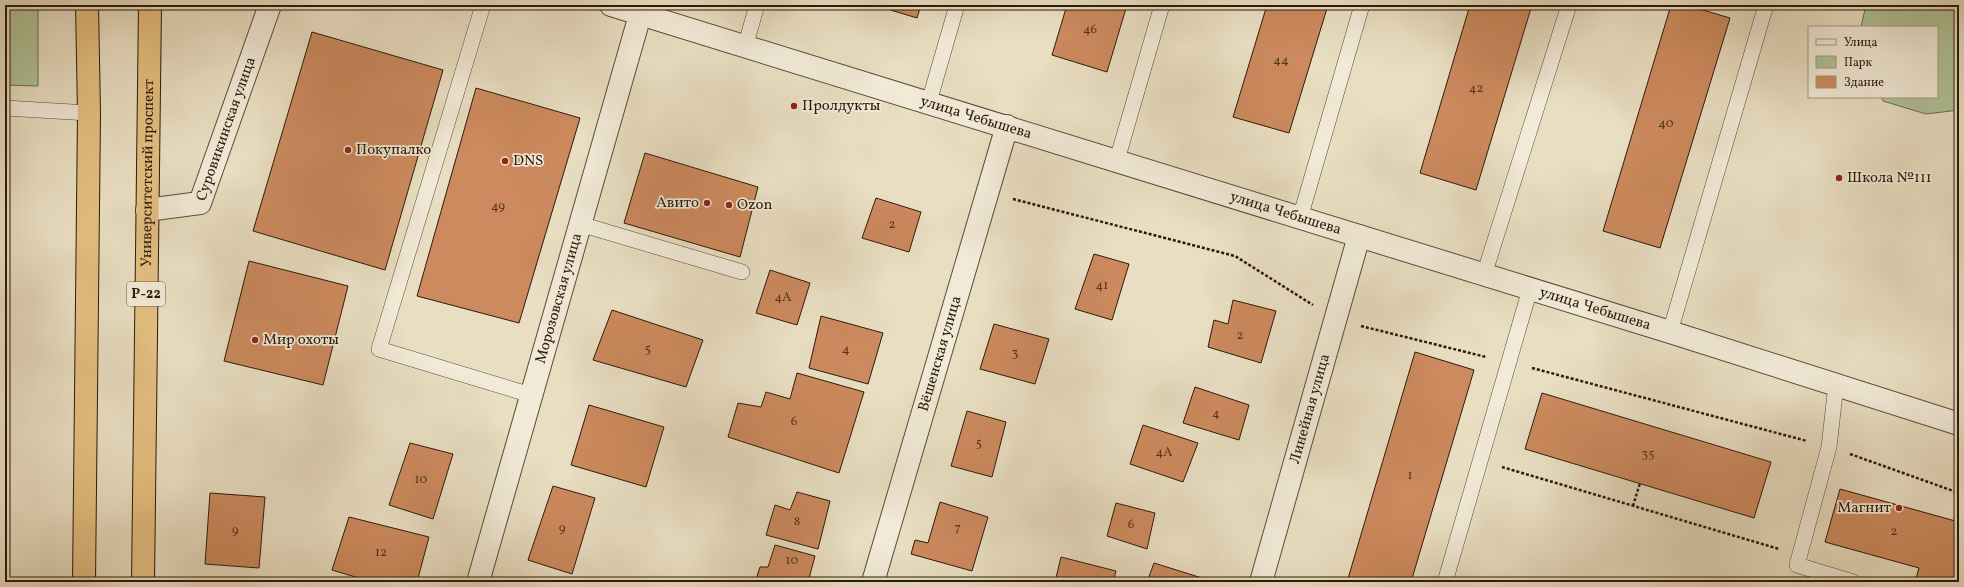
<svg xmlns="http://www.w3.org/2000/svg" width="1964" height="587" viewBox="0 0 1964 587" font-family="Vollkorn,serif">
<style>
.green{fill:#b0c298;stroke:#6e6e50}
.building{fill:#cc8a5e;stroke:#2b1a09}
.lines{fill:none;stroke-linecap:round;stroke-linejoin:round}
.service-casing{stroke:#5a4b37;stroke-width:16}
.minor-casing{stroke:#5a4b37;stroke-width:24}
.tertiary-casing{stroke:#5a4b37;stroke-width:24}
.trunk-casing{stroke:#2b1a09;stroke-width:24}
.path{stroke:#2b1a09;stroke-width:2.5;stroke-dasharray:3 2;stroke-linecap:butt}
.service{stroke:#f1ead7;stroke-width:15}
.minor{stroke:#f1ead7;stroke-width:22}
.tertiary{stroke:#f1ead7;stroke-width:22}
.trunk{stroke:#e4bf81;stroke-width:22}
.poi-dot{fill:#8f2418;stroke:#f1ead7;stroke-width:1.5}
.labels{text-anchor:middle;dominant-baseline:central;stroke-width:3.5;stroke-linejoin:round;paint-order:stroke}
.number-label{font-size:13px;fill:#53361e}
.shield{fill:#f1ead7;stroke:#665847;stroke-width:1}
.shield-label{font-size:14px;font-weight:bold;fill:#2b1a09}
.poi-label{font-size:15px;fill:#2b1a09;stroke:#f1ead7;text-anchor:start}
.street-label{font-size:15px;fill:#2b1a09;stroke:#f1ead7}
</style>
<rect width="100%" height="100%" fill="#e9dec2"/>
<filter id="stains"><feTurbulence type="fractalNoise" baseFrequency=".005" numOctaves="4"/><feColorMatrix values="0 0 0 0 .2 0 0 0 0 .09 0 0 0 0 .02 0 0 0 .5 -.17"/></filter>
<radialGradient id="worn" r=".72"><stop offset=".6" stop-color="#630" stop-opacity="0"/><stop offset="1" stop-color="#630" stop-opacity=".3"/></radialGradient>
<g class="green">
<polygon points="5,5 38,5 38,86 5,85"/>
<polygon points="1866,5 1959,5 1959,110 1926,114 1883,101 1881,97 1937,97 1937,27 1861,27"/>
</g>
<g class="building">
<polygon points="874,5 921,5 917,18"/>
<polygon points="1067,5 1127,5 1107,72 1052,55"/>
<polygon points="1267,5 1328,5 1289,133 1233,117"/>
<polygon points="1470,5 1532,5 1476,190 1420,173"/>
<polygon points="1671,5 1686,5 1730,18 1660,248 1603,231"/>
<polygon points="312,32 443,70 385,270 253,231"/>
<polygon points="476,88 580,118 519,323 417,296"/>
<polygon points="645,153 758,187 740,257 624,223"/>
<polygon points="876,198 921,212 909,252 862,238"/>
<polygon points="1094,254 1129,264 1112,320 1075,309"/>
<polygon points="249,261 348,286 323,385 224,361"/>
<polygon points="770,270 810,283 797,325 756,313"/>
<polygon points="1233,300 1276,311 1261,363 1208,347 1214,320 1228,324"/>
<polygon points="612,310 703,340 686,387 593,360"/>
<polygon points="821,316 883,333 868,384 809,368"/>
<polygon points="994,324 1049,339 1035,384 980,369"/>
<polygon points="1415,352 1474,370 1411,582 1347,582"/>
<polygon points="797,373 864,392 839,473 728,437 738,403 761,407 766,392 790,399"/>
<polygon points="1195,387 1249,405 1239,440 1183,423"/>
<polygon points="1542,393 1771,462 1754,518 1525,449"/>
<polygon points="589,405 664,427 646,487 571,465"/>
<polygon points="967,411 1006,422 992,477 951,466"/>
<polygon points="1143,425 1198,443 1183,482 1130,464"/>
<polygon points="410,443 453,454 433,519 389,505"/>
<polygon points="553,486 595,498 572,574 528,560"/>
<polygon points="1840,489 1959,522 1959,582 1915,582 1919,568 1825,542"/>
<polygon points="797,492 830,501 818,549 766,535 775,505 790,510"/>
<polygon points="210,493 265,497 259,568 205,564"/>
<polygon points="940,502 988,517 972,571 911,554 915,540 928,543"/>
<polygon points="1116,503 1155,513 1147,549 1107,536"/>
<polygon points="349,517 429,537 417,582 372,582 332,570"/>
<polygon points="775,545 815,556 808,582 755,582 760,567 768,567"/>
<polygon points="1061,557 1116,571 1113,582 1055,582"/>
<polygon points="1154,563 1202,578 1201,582 1147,582"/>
</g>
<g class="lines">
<defs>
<g id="service">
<polyline points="483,5 379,349 531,395"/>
<polyline points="745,47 757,5"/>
<polyline points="929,102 957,5"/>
<polyline points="5,108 89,113"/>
<polyline points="1117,160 1162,5"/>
<polyline points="1300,218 1362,5"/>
<polyline points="580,224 742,272"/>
<polyline points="1484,275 1569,5"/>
<polyline points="1670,332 1766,5"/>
<polyline points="1836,385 1829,447 1797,565 1853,582"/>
<polyline points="1445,582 1530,289"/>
</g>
<g id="minor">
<path id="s1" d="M147,210L200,203L270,5"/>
<path id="s2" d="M478,582L640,15"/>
<path id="s3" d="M873,582L1007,126"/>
<path id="s4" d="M1261,582L1359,236"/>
</g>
<g id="tertiary">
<path id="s5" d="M611,5L1670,332L1959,424"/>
</g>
<g id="trunk">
<polyline points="84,582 89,113 87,5"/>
<path id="s6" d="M143,582L150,5"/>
</g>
</defs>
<use href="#service" class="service-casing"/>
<use href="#minor" class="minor-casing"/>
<use href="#tertiary" class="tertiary-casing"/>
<use href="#trunk" class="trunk-casing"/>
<g class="path">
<polyline points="1013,199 1235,256 1313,305"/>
<polyline points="1361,326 1486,357"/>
<polyline points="1532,368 1807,441"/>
<polyline points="1850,454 1959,493"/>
<polyline points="1502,467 1779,549"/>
<polyline points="1633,506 1640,483"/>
</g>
<use href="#service" class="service"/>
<use href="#minor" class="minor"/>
<use href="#tertiary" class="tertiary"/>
<use href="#trunk" class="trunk"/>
</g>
<g class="poi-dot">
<circle cx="794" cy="106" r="4"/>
<circle cx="348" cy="150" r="4"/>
<circle cx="505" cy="161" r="4"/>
<circle cx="1839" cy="178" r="4"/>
<circle cx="707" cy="203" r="4"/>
<circle cx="729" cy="205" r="4"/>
<circle cx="255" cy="340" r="4"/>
<circle cx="1899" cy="508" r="4"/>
</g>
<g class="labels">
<g class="number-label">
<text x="1090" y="30">46</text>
<text x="1281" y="61">44</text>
<text x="1476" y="89">42</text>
<text x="1666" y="124">40</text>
<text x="498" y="207">49</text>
<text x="892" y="225">2</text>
<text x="1102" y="286">41</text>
<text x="783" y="298">4А</text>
<text x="1240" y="336">2</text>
<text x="648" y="350">5</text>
<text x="846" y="350">4</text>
<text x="1015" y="354">3</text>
<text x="1216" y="414">4</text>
<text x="794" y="422">6</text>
<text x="979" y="444">5</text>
<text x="1164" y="453">4А</text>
<text x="1648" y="455">35</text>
<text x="1410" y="476">1</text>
<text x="421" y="480">10</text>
<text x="797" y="522">8</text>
<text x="1131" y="525">6</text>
<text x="958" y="528">7</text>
<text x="562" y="529">9</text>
<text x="235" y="531">9</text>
<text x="1894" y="532">2</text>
<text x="381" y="553">12</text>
<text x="792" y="561">10</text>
</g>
<rect class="shield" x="127" y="282" width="38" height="24" rx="3"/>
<g class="shield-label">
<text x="146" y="294">Р-22</text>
</g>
<g class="poi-label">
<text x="802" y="106">Пролдукты</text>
<text x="356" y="150">Покупалко</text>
<text x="513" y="161">DNS</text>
<text x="1847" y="178">Школа №111</text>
<text x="699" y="203" text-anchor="end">Авито</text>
<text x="737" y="205">Ozon</text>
<text x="263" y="340">Мир охоты</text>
<text x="1891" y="508" text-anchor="end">Магнит</text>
</g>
<g class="street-label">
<text stroke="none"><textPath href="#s5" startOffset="382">улица Чебышева</textPath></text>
<text stroke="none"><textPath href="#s1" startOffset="132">Суровикинская улица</textPath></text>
<text stroke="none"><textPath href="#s6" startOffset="409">Университетский проспект</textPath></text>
<text stroke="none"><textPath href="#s5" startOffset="706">улица Чебышева</textPath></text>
<text stroke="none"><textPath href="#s2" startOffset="295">Морозовская улица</textPath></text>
<text stroke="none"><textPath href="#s5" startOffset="1030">улица Чебышева</textPath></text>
<text stroke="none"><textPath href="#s3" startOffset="238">Вёшенская улица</textPath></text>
<text stroke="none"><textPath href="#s4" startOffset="180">Линейная улица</textPath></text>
</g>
</g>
<rect width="1964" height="587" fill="none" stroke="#e9dec2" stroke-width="20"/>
<rect x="6" y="6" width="1952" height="575" fill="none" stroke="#2b1a09" stroke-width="2"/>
<rect x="10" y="10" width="1944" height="567" fill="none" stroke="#2b1a09"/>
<rect x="1808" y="26" width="130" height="72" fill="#f1ead7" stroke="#a29785"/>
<rect x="1816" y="39" width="20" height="6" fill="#f1ead7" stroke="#a29785"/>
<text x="1844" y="46" font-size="12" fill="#2b1a09">Улица</text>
<rect x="1816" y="56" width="20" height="12" fill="#b0c298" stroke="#a29785"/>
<text x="1844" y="66" font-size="12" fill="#2b1a09">Парк</text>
<rect x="1816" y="76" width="20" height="12" fill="#cc8a5e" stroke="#a29785"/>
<text x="1844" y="86" font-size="12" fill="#2b1a09">Здание</text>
<rect width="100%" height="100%" filter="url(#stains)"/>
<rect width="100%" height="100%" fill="url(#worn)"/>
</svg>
